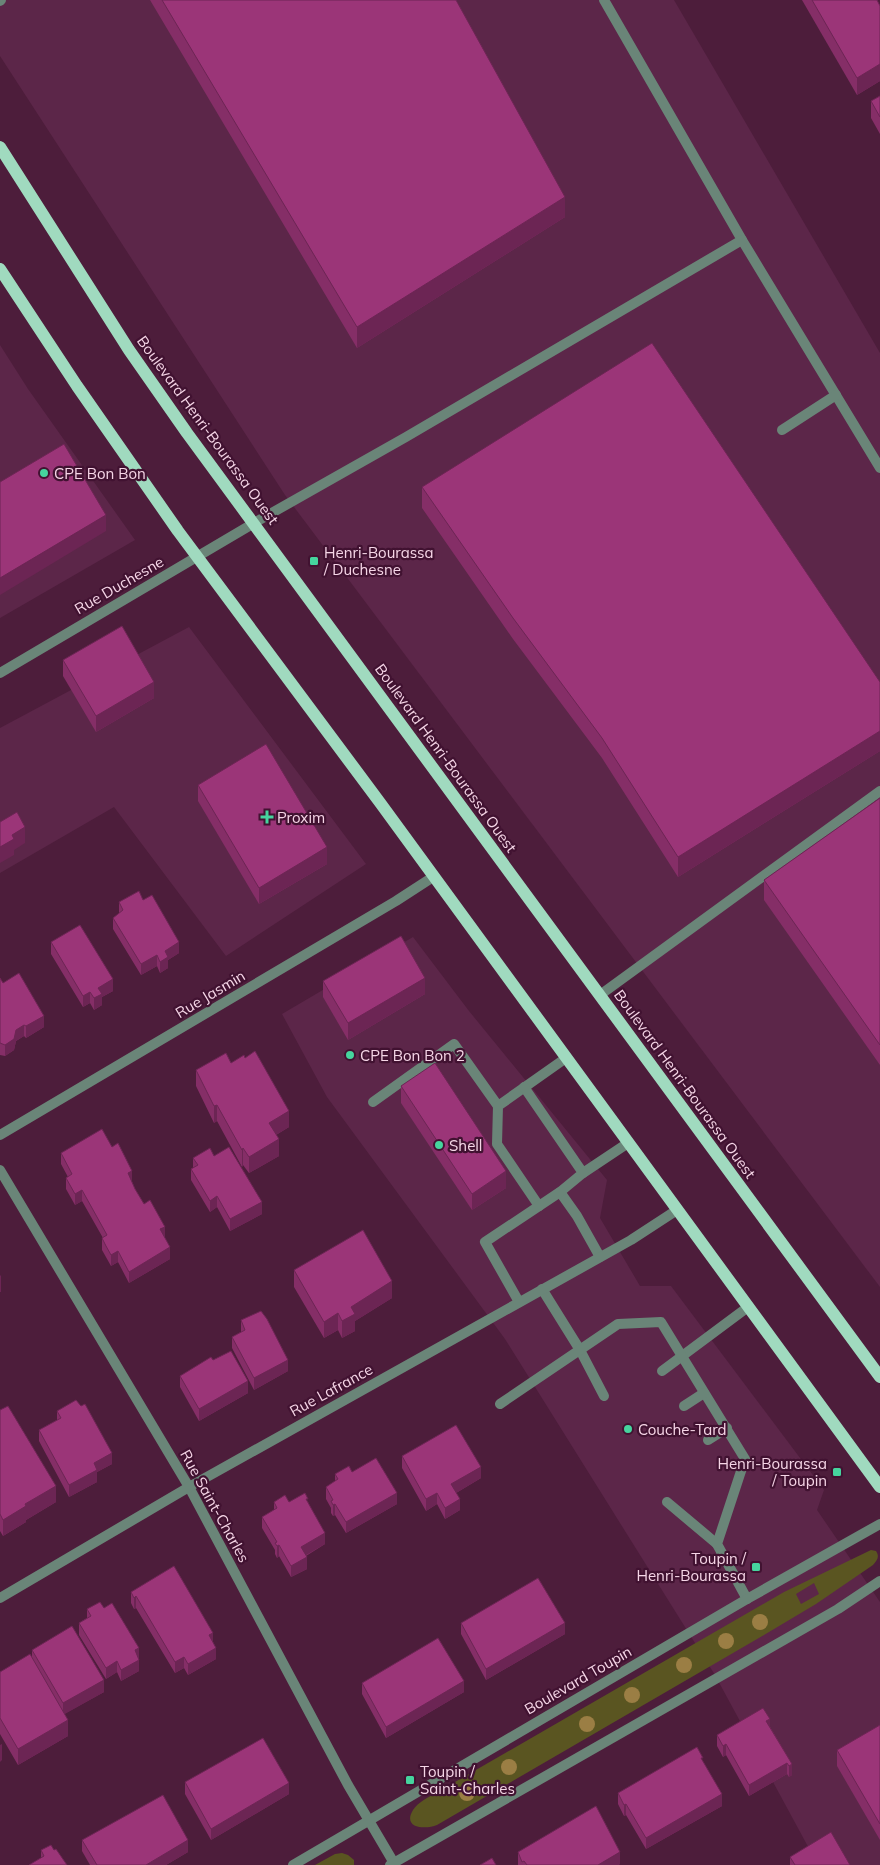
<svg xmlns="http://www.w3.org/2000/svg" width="880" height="1865" viewBox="0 0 880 1865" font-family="Mulish,sans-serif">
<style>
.built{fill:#5c2649}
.green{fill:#5a5521;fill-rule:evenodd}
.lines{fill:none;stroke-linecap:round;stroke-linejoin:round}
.service{stroke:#6a8578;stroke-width:10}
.minor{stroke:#6a8578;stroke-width:10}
.tertiary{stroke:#6a8578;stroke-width:10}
.primary{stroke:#a0dabf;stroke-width:12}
.tree{fill:#9b7e44}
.wall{fill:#852e67}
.shaded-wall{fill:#6c2554}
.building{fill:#9b3578;stroke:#6c2554}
.poi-dot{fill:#46d49e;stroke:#411231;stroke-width:2}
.labels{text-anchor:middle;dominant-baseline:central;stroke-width:4.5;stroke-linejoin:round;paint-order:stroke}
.street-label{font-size:15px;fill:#f6d6e7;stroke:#411231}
.poi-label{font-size:15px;fill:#f6d6e7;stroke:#411231;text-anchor:start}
</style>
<rect width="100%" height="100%" fill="#4d1d3b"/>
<g class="built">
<polygon points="0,0 674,0 880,353 880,1287 285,495 0,56"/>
<polygon points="0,345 28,389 135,540 0,618"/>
<polygon points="189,627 366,864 226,956 114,807 0,873 0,728"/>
<polygon points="413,937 469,1011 607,1180 600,1218 640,1286 671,1286 824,1490 817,1510 880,1602 880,1865 818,1865 715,1675 505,1339 327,1097 282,1014"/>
</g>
<g class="green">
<path d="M871,1550L876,1551C880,1557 877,1560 873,1565L816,1604L764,1635L437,1825C425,1830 402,1828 413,1810C418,1802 429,1797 436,1793L784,1592ZM814,1583L819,1594L801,1604L796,1594Z"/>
<polygon points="342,1853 348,1855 354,1860 354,1865 315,1865 335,1854"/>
</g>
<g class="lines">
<g class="service">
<polyline points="604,0 742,240 880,468"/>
<polyline points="0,1 1,0"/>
<polyline points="782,430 836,395"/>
<polyline points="254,523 406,437 742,240"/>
<polyline points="600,995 880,791"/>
<polyline points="373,1102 454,1044 498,1106"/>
<polyline points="583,1173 628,1143"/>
<polyline points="560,1192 577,1216 600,1257"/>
<polyline points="539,1206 497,1144 498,1106 566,1058"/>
<polyline points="542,1289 580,1350 604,1396"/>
<polyline points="519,1302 485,1242 560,1192 583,1173 524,1087"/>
<polyline points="662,1371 748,1307"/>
<polyline points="500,1404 618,1324 661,1322 745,1459 717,1544 747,1599"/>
<polyline points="684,1406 704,1393"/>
<polyline points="708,1440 727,1428"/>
<polyline points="667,1502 717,1544"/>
</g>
<g class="minor">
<polyline points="0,673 254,523"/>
<polyline points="0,1135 396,901 433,877"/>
<polyline points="0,1170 189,1487 348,1785 394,1863"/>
<polyline points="0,1598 189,1487 631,1240 677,1210"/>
</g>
<g class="tertiary">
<polyline points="293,1865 747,1599 880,1524"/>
<polyline points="390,1865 838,1609 880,1581"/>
</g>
<g class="primary">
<polyline points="0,147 129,350 187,433 880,1377"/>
<polyline points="0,269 77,386 178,531 381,804 880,1487"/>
</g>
</g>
<g class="tree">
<circle cx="760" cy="1622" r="8"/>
<circle cx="726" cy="1641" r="8"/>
<circle cx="684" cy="1665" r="8"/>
<circle cx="632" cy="1695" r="8"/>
<circle cx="587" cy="1724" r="8"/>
<circle cx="509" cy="1767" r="8"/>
<circle cx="467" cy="1793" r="8"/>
</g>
<g class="wall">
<polygon points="150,0 456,0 565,217 357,348"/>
<polygon points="802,0 877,0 880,6 880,81 857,95"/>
<polygon points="880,96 880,134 871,118 871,101"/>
<polygon points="422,487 880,682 880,751 678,877 602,758 513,639 422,508"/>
<polygon points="63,660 154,698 96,732 63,676"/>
<polygon points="198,785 327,864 259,904 198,801"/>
<polygon points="880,798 880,1065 764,900 764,880"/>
<polygon points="143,900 179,953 168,960 168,968 160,973 157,966 141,975 113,929 113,918 119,914 119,902"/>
<polygon points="51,942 113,991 102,997 102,1005 94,1010 90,1003 83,1007 51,954"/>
<polygon points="0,978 3,983 44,1027 26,1038 24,1036 16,1041 14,1050 5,1056 0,1055"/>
<polygon points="323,981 425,994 348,1040 323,997"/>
<polygon points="245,1058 289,1127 276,1135 279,1156 249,1173 243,1165 242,1167 217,1121 214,1123 196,1086 196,1070 231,1063"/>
<polygon points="401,1086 506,1188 472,1210 401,1103"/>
<polygon points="61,1153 132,1182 135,1189 165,1238 170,1259 129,1283 118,1262 111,1266 102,1250 102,1238 103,1238 82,1201 75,1205 66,1189 66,1178 68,1177 61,1164"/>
<polygon points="214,1156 262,1214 230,1231 217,1207 210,1212 191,1180 191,1169 193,1168 193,1158"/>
<polygon points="294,1270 392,1298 355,1321 355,1331 342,1338 338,1330 324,1338 294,1287"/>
<polygon points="241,1320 288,1371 254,1390 232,1348 232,1337 241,1332"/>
<polygon points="213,1360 248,1393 199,1421 180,1387 180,1376"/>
<polygon points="0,1410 56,1502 26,1520 26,1522 3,1536 0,1531"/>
<polygon points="57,1411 112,1464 97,1472 97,1482 69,1497 39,1441 39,1430 57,1420"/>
<polygon points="402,1456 481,1478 456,1493 460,1510 445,1519 437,1504 426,1511 402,1468"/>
<polygon points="352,1472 397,1504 346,1533 335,1515 333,1516 331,1513 331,1508 326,1499 326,1487 335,1481 335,1474"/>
<polygon points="274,1502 308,1502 325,1544 306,1556 307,1569 291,1577 279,1556 277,1558 275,1554 275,1550 262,1528 262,1517 274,1510"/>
<polygon points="131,1592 213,1642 216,1659 188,1675 184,1668 175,1673 136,1608 134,1609 131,1603"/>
<polygon points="87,1609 139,1658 139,1671 121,1681 117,1672 106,1679 79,1635 79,1623 87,1618"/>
<polygon points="461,1623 565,1634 486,1680 461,1634"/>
<polygon points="32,1650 104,1692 64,1714 68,1736 18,1765 0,1734 0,1672 32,1658"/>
<polygon points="362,1683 464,1692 386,1738 362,1694"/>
<polygon points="880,1725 880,1840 837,1766 837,1750"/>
<polygon points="770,1727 792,1764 792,1775 789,1777 787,1774 749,1796 726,1755 723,1757 717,1746 717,1735"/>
<polygon points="703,1762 722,1806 646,1849 626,1815 624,1816 618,1804 618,1793"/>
<polygon points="185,1782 289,1794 211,1840 185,1794"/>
<polygon points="82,1840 188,1852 166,1865 90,1865 82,1851"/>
<polygon points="41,1850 54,1850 41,1858"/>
<polygon points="518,1852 620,1864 618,1865 518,1865"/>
<polygon points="790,1857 850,1865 790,1865"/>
</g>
<g class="shaded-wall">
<polygon points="880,64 880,81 857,95 857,78"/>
<polygon points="565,197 565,217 357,348 357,327"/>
<polygon points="106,515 106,531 0,595 0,578"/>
<polygon points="154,682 154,698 96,732 96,716"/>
<polygon points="880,731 880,751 678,877 678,857"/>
<polygon points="25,827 25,843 14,850 14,855 0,863 0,847 12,835"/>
<polygon points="327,847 327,864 259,904 259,888"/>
<polygon points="179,942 179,953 168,960 168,968 160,973 160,962 165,951"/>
<polygon points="157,955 157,966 141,975 141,964"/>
<polygon points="425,978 425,994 348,1040 348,1023"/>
<polygon points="113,979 113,991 102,997 102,1005 94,1010 94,998 98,988"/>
<polygon points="90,992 90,1003 83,1007 83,996"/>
<polygon points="44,1016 44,1027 26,1038 26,1026"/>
<polygon points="24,1025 24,1036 16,1041 14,1050 5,1056 5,1045 16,1030"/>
<polygon points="217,1105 217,1121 214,1123 214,1106"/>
<polygon points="289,1111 289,1127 269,1139 269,1123"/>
<polygon points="279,1139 279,1156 249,1173 249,1157"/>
<polygon points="243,1148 243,1165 242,1167 242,1150"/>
<polygon points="132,1171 132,1182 128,1173"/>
<polygon points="506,1171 506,1188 472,1210 472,1194"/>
<polygon points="82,1190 82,1201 75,1205 75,1194"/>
<polygon points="217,1196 217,1207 210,1212 210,1201"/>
<polygon points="262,1202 262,1214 230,1231 230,1219"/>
<polygon points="165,1227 165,1238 160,1229"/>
<polygon points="170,1247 170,1259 129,1283 129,1272"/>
<polygon points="118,1251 118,1262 111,1266 111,1255"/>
<polygon points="1,1275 1,1292 0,1292 0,1276"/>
<polygon points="392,1281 392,1298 355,1321 355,1331 342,1338 342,1321 351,1307"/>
<polygon points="338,1313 338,1330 324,1338 324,1322"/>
<polygon points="288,1360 288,1371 254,1390 254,1378"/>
<polygon points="248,1381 248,1393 199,1421 199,1409"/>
<polygon points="112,1453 112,1464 97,1472 97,1482 69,1497 69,1485 94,1463"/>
<polygon points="481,1467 481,1478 451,1496 451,1484"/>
<polygon points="56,1486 56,1502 26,1520 26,1522 3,1536 3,1520 25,1504"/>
<polygon points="397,1493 397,1504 346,1533 346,1522"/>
<polygon points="437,1493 437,1504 426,1511 426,1499"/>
<polygon points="460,1499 460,1510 445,1519 445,1508"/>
<polygon points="335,1504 335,1515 333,1516 333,1505"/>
<polygon points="325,1533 325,1544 301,1558 301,1547"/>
<polygon points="279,1545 279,1556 277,1558 277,1546"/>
<polygon points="307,1557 307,1569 291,1577 291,1566"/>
<polygon points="136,1596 136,1608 134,1609 134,1598"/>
<polygon points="565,1623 565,1634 486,1680 486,1669"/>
<polygon points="213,1633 213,1644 209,1635"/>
<polygon points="139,1648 139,1660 135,1650"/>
<polygon points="216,1648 216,1659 188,1675 188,1664"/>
<polygon points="184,1657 184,1668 175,1673 175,1662"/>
<polygon points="139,1660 139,1671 121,1681 121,1670"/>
<polygon points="117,1661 117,1672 106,1679 106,1668"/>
<polygon points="104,1680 104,1692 63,1715 63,1703"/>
<polygon points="464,1681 464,1692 386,1738 386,1727"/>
<polygon points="770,1719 770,1730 766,1721"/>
<polygon points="68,1720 68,1736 18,1765 18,1749"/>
<polygon points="2,1744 2,1760 0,1762 0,1745"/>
<polygon points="726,1744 726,1755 723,1757 723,1746"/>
<polygon points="787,1763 787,1774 749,1796 749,1785"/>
<polygon points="792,1764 792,1775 789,1777 789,1766"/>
<polygon points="289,1783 289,1794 211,1840 211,1829"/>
<polygon points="722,1794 722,1806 646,1849 646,1838"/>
<polygon points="626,1804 626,1815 624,1816 624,1805"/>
<polygon points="188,1840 188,1852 166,1865 146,1865"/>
<polygon points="620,1852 620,1864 618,1865 598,1865"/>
</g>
<g class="building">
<polygon points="162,0 456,0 565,197 357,327"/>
<polygon points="812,0 877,0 880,6 880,64 857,78"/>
<polygon points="880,96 880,117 871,101"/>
<polygon points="652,343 880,682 880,731 678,857 602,738 513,618 422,487"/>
<polygon points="64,444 106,515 0,578 0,482"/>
<polygon points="122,626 154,682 96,716 63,660"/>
<polygon points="266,744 327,847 259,888 198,785"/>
<polygon points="880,798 880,1045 764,880"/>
<polygon points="17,812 25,827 12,835 14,839 0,847 0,822"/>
<polygon points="139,891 143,900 152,895 179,942 165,951 168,957 160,962 157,955 141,964 113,918 123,910 119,902"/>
<polygon points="80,925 113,979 98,988 102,994 94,998 90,992 83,996 51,942"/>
<polygon points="401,936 425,978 348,1023 323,981"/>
<polygon points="19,973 44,1016 26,1026 24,1025 16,1030 14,1039 5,1045 0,1043 0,978 3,983"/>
<polygon points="255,1051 289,1111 269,1123 279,1139 249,1157 243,1148 242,1150 217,1105 214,1106 196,1070 226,1053 231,1063 244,1055 245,1058"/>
<polygon points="435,1063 506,1171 472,1194 401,1086"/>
<polygon points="102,1129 112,1147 118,1143 132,1171 128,1173 135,1189 144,1204 150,1200 165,1227 160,1229 170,1247 129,1272 118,1251 111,1255 106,1246 102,1238 107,1235 82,1190 75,1194 66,1178 72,1174 61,1153"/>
<polygon points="229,1147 262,1202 230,1219 217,1196 210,1201 191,1169 198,1165 193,1158 210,1148 214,1156"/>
<polygon points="363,1230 392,1281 351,1307 355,1314 342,1321 338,1313 324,1322 294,1270"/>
<polygon points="261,1311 267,1319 288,1360 254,1378 232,1337 245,1330 241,1320"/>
<polygon points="231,1351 248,1381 199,1409 180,1376 211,1357 213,1360"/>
<polygon points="76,1400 81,1406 85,1404 112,1453 94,1463 97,1470 69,1485 39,1430 61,1418 57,1411"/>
<polygon points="8,1406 56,1486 25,1504 26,1506 3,1520 0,1514 0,1410"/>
<polygon points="456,1425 481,1467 451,1484 460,1499 445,1508 437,1493 426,1499 402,1456"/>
<polygon points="376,1458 397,1493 346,1522 335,1504 333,1505 331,1501 333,1500 326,1487 338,1479 335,1474 349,1466 352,1472"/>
<polygon points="305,1493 308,1499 306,1499 325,1533 301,1547 307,1557 291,1566 279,1545 277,1546 275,1543 277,1542 262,1517 277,1508 274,1502 285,1495 289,1502"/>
<polygon points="174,1566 213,1633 209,1635 216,1648 188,1664 184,1657 175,1662 136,1596 134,1598 131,1592"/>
<polygon points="538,1578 565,1623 486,1669 461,1623"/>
<polygon points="100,1602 104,1608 112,1603 139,1648 135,1650 139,1660 121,1670 117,1661 106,1668 79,1623 91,1616 87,1609"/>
<polygon points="72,1626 104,1680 63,1703 32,1650"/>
<polygon points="438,1638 464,1681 386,1727 362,1683"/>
<polygon points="30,1654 68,1720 18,1749 0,1718 0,1672"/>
<polygon points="763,1708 770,1719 766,1721 792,1764 789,1766 787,1763 749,1785 726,1744 723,1746 717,1735"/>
<polygon points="880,1725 880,1824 837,1750"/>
<polygon points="263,1738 289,1783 211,1829 185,1782"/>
<polygon points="697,1747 703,1758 701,1758 722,1794 646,1838 626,1804 624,1805 618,1793"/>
<polygon points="163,1795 188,1840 146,1865 97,1865 82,1840"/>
<polygon points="596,1806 620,1852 598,1865 527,1865 524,1861 522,1862 518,1852"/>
<polygon points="831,1832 850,1865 795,1865 790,1857"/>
<polygon points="51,1845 54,1850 56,1849 67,1865 29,1865 44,1856 41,1850"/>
<polygon points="492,1858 496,1865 480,1865"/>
</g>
<g class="poi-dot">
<circle cx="44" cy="473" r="5"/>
<rect x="309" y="556" width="10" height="10" rx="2.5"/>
<path d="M264.5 809.5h5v5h5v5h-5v5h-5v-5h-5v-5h5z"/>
<circle cx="350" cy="1055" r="5"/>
<circle cx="439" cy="1145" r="5"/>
<circle cx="628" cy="1429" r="5"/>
<rect x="832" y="1467" width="10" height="10" rx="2.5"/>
<rect x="751" y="1562" width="10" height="10" rx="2.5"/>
<rect x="405" y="1775" width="10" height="10" rx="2.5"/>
</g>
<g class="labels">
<g class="street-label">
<text transform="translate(208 430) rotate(54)">Boulevard Henri-Bourassa Ouest</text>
<text transform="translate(119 585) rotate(-30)">Rue Duchesne</text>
<text transform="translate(446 758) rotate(54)">Boulevard Henri-Bourassa Ouest</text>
<text transform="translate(210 994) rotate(-31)">Rue Jasmin</text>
<text transform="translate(685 1084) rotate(54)">Boulevard Henri-Bourassa Ouest</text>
<text transform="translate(331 1390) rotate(-29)">Rue Lafrance</text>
<text transform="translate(215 1506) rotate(61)">Rue Saint-Charles</text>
<text transform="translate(578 1680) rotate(-30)">Boulevard Toupin</text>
</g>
<g class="poi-label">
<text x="54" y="473">CPE Bon Bon</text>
<text x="324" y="552">Henri-Bourassa<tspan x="324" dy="17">/ Duchesne</tspan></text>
<text x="277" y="817">Proxim</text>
<text x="360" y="1055">CPE Bon Bon 2</text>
<text x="449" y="1145">Shell</text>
<text x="638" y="1429">Couche-Tard</text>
<text x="827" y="1463" text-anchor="end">Henri-Bourassa<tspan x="827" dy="17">/ Toupin</tspan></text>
<text x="746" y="1558" text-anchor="end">Toupin /<tspan x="746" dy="17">Henri-Bourassa</tspan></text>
<text x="420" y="1771">Toupin /<tspan x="420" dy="17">Saint-Charles</tspan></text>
</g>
</g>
</svg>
